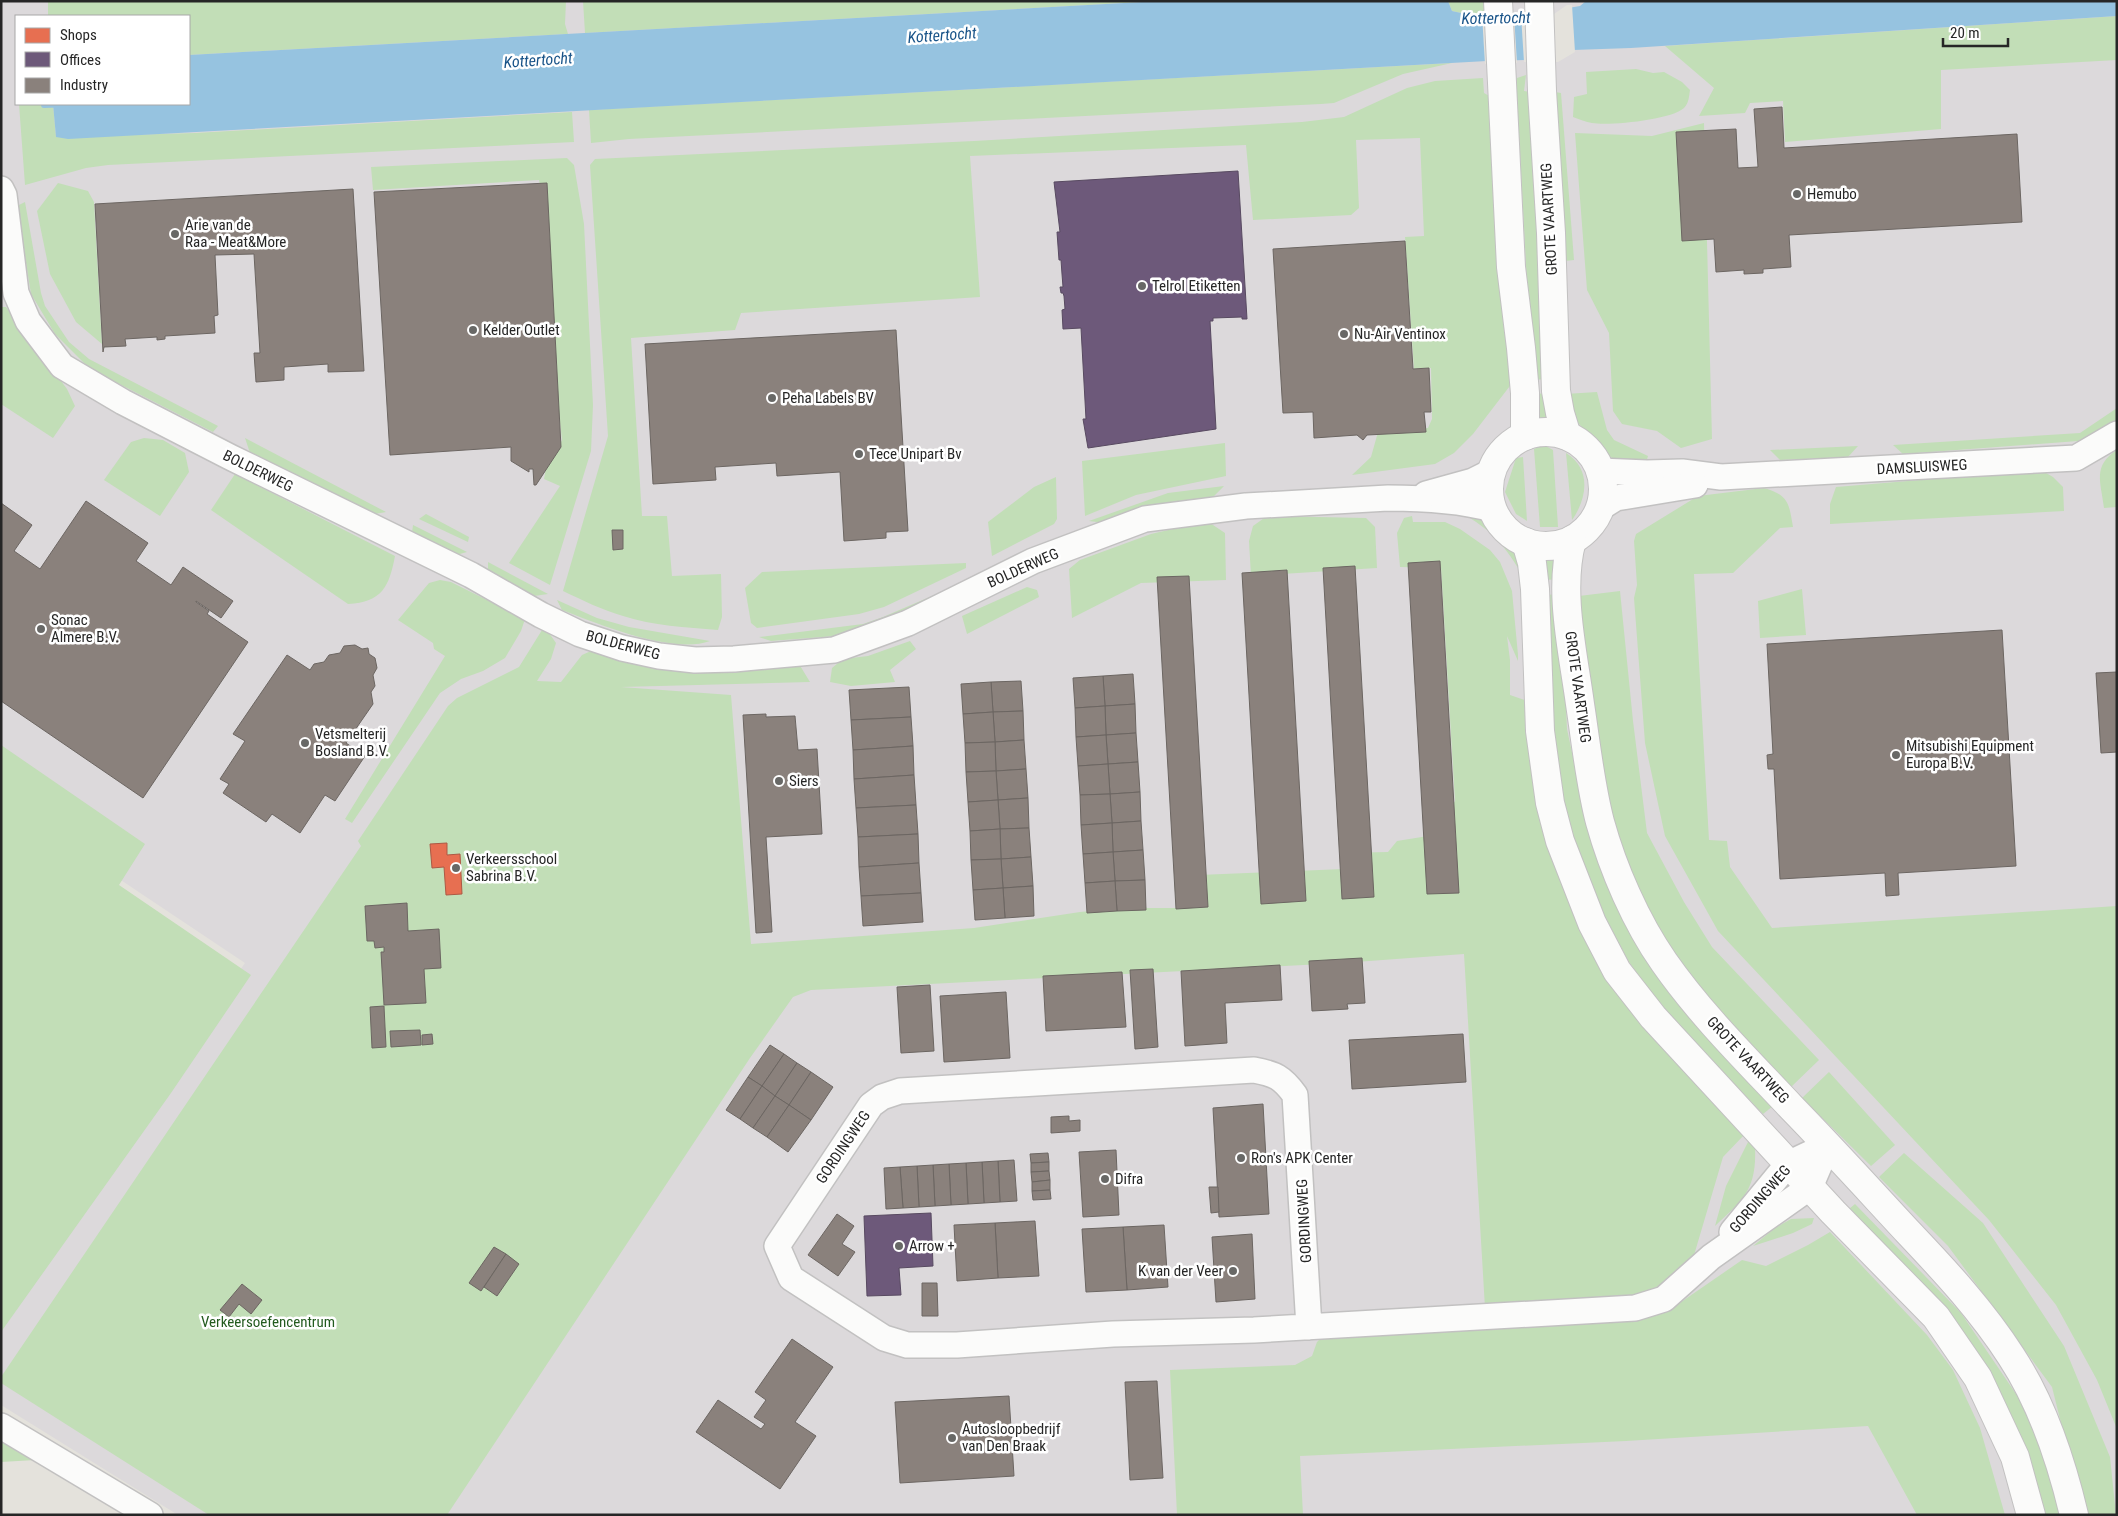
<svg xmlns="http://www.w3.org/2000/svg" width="2118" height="1516" viewBox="0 0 2118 1516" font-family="'Roboto Condensed',sans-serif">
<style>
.industrial{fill:#dcd9db;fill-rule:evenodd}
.green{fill:#c2deb7}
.water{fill:#96c3e0}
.pier{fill:#e4e2dc}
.shops{fill:#e76f51;stroke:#ad5944}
.offices{fill:#6d597a;stroke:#584a61}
.industry{fill:#8a817c;stroke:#6c6662}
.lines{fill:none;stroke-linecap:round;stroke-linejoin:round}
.stream{stroke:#96c3e0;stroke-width:6}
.minor-casing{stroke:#c2c1c1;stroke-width:28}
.secondary-casing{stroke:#c2c1c1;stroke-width:30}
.minor{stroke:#fbfbfa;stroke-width:25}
.secondary{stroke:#fbfbfa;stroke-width:28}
.poi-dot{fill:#686866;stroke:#fff;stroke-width:2}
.labels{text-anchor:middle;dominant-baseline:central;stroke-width:5;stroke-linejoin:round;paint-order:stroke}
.poi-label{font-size:15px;fill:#262626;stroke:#fff;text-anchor:start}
.street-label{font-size:15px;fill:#262626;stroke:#fff}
.park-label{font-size:15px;fill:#235b1f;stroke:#fff}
.water-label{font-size:16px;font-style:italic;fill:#185388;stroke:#fff}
</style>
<rect width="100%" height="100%" fill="#e4e2dc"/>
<path class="industrial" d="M1,1H2117V1515H178L1,1405V1309L245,963L1,800ZM16,16H189V104H16Z"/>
<g class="green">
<polygon points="48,1 566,1 565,24 568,34 189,55 189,16 48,16"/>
<polygon points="583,1 1160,1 585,33"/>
<polygon points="1448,1 1484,1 1484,18 1452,11"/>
<polygon points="2117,16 2117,60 1941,70 1941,129 1785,142 1783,101 1750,103 1745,113 1699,116 1714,88 1665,46"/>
<polygon points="1452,63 1403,74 1334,103 1321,104 629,139 591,143 589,110"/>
<path d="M1636,69L1653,73L1664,72L1682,82L1690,90C1689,96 1689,103 1684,108C1671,120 1609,126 1592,123C1586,122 1579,119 1573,117L1574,97L1587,94L1586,72Z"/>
<polygon points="1526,75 1524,91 1530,92 1547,379 1532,380 1517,94 1517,78"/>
<path d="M1483,78L1484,93L1491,97L1516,378L1473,434L1454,453L1435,464L1352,475L1371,457L1378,432L1428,428L1432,419L1431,368L1414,369L1405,237L1424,236L1420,138L1356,140L1359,208L1351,215L1253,220L1246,145L970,156L980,297L741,313L735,330L631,338L642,516H667L672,576L721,574L722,617L718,630C686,627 653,626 623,616C602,610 582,600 563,591L608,436L590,165L595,159L974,141L1302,122L1344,117L1407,88L1435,81Z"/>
<polygon points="1555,92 1561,93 1574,260 1565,261"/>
<polygon points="19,104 53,104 56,137 195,133 572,112 574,142 108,165 86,168 25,185"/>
<polygon points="1704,123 1712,439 1681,448 1657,431 1622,424 1613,411 1609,333 1587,290 1575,133 1652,136"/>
<polygon points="567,158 574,165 584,224 593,405 591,451 550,585 509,563 560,486 544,479 546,468 562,440 557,397 547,221 539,180 373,190 371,167"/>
<polygon points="58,183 88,191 94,202 102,344 76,322 50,274 37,211"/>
<polygon points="25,202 41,293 45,306 69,342 89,359 218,426 213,432 90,369 55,334 31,294 17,206"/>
<polygon points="1,307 6,307 67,389 75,406 53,438 1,404"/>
<path d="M1597,392L1607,430L1614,440L1648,456L1646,463C1635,462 1619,462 1608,456C1602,452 1598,443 1593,438C1574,419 1573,421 1565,394Z"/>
<polygon points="1551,393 1552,422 1534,422 1533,394"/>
<polygon points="2117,408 2117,420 2096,433 2078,441 1903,454 1893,445 2080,433"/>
<polygon points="144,438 163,440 185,453 189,472 160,516 104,480 131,442"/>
<polygon points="245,438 386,512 375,514 250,453"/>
<polygon points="1225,443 1226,476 1136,495 1085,516 1082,461"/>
<polygon points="1544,445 1553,450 1558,527 1540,527 1534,449"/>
<polygon points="1858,446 1848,457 1780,460 1770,450"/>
<path d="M2117,450V507L2104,508C2101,482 2092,466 2117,450Z"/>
<path d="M1566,453C1592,469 1587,499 1572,520Z"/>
<polygon points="1523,457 1527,521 1516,514 1505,492 1516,458"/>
<polygon points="2041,470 2053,477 2063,487 2064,511 1830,524 1830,504 1836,487"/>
<path d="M235,474L395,556C389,587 382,602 348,604L211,510Z"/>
<polygon points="1056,477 1057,519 1054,524 992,556 988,522 1034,487"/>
<polygon points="1224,486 1213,497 1157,507 1104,523 1089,521 1168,493"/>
<path d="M1764,488C1789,495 1789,504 1793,527L1780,528L1733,573L1694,574L1709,840L1727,841L1730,867L1772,928L2117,906V1429L2097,1380L2056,1305L1989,1220L1718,931L1665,836L1645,743L1634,598L1637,585L1634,541L1636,534L1698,496Z"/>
<path d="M1460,512H1483C1492,526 1500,537 1514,545L1524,578C1505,545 1493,531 1460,512Z"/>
<polygon points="426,514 469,537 468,542 419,519"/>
<polygon points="1267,516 1366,518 1375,527 1377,568 1251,576 1249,541 1253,526"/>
<polygon points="1412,516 1413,522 1445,522 1460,529 1490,550 1500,562 1512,591 1518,655 1518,661 1507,636 1510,660 1510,695 1530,702 1568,894 1745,1134 1723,1157 1692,1262 1662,1285 1638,1294 1599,1300 1485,1308 1464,954 1342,963 811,990 793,997 750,1058 447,1515 209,1515 1,1383 1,1377 361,846 358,841 448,706 457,698 519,667 542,630 549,633 556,643 551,659 537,681 561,682 582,655 591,651 625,662 651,668 674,669 799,664 810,682 621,687 731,695 751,944 974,928 1080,912 1144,906 1147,908 1176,908 1174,876 1344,869 1342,853 1388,852 1397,841 1428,836 1443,820 1455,801 1441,568 1400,567 1397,533 1404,518"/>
<polygon points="1207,521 1225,533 1226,580 1141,583 1072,618 1069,569 1080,560 1151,534"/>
<polygon points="413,525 467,552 456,555 412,533"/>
<polygon points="1542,554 1560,554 1560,579 1545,580"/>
<polygon points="488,562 548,594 534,596 488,573"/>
<polygon points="966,563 966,568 884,607 859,614 757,628 751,623 745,588 762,572"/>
<polygon points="440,580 451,582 525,619 521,631 505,658 483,671 461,679 440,693 352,823 345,819 445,656 434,649 433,643 398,620 429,583"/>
<polygon points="967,581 959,590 848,635 771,641 759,637 863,624 883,617"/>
<polygon points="1027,587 1037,590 1039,597 967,634 962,616"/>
<polygon points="1802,589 1806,635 1760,638 1758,601"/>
<polygon points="1620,591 1633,721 1647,833 1684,902 1712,947 1819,1060 1791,1087 1699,989 1644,911 1617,842 1596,755 1579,596"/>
<polygon points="1561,594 1567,729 1589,832 1773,1106 1763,1114 1664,1010 1629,962 1600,907 1579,862 1566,816 1556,768 1544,595"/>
<path d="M557,600L597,618L629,627L710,641C673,655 598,624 562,610Z"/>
<polygon points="910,641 916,649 890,670 895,682 851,686 830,682 832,668 843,659 868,656"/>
<polygon points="1,745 145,844 119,885 251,975 171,1093 1,1332"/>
<polygon points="1829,1072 1895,1145 1871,1166 1802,1098"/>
<path d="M1749,1140L1755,1146C1757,1189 1744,1199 1715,1226L1726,1186Z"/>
<polygon points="1904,1153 1983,1223 2064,1346 2110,1457 2116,1515 2084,1515 2052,1387 1948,1246 1879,1177"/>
<polygon points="1855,1204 1961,1313 2029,1413 2044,1453 2060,1515 2044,1515 2029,1463 1849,1209"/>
<polygon points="1814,1218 1812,1224 1793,1233 1753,1246 1775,1228 1791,1219"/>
<polygon points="1830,1232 1927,1335 1953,1370 1980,1428 2005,1515 1917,1515 1868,1426 1626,1441 1300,1456 1303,1515 1177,1515 1170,1370 1295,1365 1312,1356 1317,1342 1324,1335 1671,1309 1742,1260 1766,1266 1808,1245"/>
<polygon points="1,1428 52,1459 1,1462"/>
</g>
<polygon class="water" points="1160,1 1448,1 1452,11 1484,18 1554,16 1568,8 1580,6 1586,1 2117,1 2117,16 1631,48 1573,50 1557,59 1487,61 68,139 56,137 53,104 189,104 189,55"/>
<g class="pier">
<polygon points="1567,5 1572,5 1575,52 1558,62 1524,62 1521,15 1554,14"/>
<polygon points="1482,15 1514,15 1517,63 1485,64"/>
</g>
<polygon class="shops" points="447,843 447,855 460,854 462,894 446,895 444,867 432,868 430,844"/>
<g class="offices">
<polygon points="1238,171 1247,319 1242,319 1242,317 1213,318 1213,321 1210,321 1216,429 1088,448 1083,419 1086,419 1081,328 1063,329 1062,310 1065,309 1064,296 1063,293 1061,293 1060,287 1063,287 1062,274 1061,260 1059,260 1057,232 1060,232 1054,182"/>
<polygon points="931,1213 933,1266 899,1268 901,1295 867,1296 864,1216"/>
</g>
<g class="industry">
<polygon points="1782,107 1784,148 2017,134 2022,222 1789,235 1791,267 1763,269 1763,273 1744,274 1744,270 1716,272 1714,239 1682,241 1676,132 1736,129 1738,168 1758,167 1754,109"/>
<polygon points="547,183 561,447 536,485 534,485 533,469 529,469 529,472 511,461 511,447 390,455 374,192"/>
<polygon points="353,189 364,371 328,372 328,364 284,367 284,380 256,382 254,353 260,353 254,254 215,255 218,315 214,316 215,333 165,336 165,339 157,340 157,337 125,339 126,346 104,347 103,352 95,204"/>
<polygon points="1405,241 1413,369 1429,368 1431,412 1424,412 1426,432 1367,435 1363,440 1357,435 1314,438 1313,412 1283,413 1273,249"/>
<polygon points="896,330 908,531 886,532 886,538 844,541 840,472 777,476 776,463 715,467 716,480 653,484 645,344"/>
<polygon points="86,501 148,543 136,561 171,585 183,567 233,601 221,618 196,601 196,602 209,611 207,614 248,642 143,798 1,701 1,503 32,525 14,551 40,569"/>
<polygon points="612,530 623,530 623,549 613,550"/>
<polygon points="1440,561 1459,893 1427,894 1408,563"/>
<polygon points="1355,566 1374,897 1342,899 1323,568"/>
<polygon points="1287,570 1306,901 1261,904 1242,573"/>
<polygon points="1189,576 1208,907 1176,909 1157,577"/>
<polygon points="2002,630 2016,866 1898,873 1899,895 1886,896 1885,873 1780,879 1774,769 1768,769 1767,755 1773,754 1767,644"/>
<polygon points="355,645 362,649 368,648 369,654 375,658 377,668 373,675 375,686 371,692 373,704 346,743 365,756 335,801 325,795 300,833 272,814 266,822 223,793 229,784 220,779 245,741 233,734 287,655 310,670 314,664 324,662 329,655 340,653 344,646"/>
<polygon points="2117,672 2117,752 2101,753 2096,673"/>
<polygon points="1133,674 1135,704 1105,706 1103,676"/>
<polygon points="1103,676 1105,706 1075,708 1073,678"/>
<polygon points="1021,681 1023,711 993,712 991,682"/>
<polygon points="991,682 993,712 963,714 961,684"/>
<polygon points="909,687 911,717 851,720 849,690"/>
<polygon points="1135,704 1136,733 1106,735 1105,706"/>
<polygon points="1105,706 1106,735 1076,737 1075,708"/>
<polygon points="1023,711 1024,740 995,742 993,712"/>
<polygon points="993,712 995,742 965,743 963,714"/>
<polygon points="766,714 766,717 795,716 798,750 817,749 822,834 766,837 772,932 756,933 743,715"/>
<polygon points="911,717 913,746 853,750 851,720"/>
<polygon points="1136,733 1138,762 1108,764 1106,735"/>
<polygon points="1106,735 1108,764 1078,766 1076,737"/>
<polygon points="1024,740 1026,769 996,771 995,742"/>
<polygon points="995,742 996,771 966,772 965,743"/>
<polygon points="913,746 914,775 854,779 853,750"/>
<polygon points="1138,762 1140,792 1110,794 1108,764"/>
<polygon points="1108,764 1110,794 1080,795 1078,766"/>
<polygon points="1026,769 1028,798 998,800 996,771"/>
<polygon points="996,771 998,800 968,802 966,772"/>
<polygon points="914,775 916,805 856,808 854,779"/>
<polygon points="1140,792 1141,821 1112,823 1110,794"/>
<polygon points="1110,794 1112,823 1081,825 1080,795"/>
<polygon points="1028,798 1029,828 1000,829 998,800"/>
<polygon points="998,800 1000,829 970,831 968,802"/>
<polygon points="916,805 918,834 858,837 856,808"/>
<polygon points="1141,821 1143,850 1113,852 1112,823"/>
<polygon points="1112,823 1113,852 1083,854 1081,825"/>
<polygon points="1029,828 1031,857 1001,859 1000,829"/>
<polygon points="1000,829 1001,859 971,860 970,831"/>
<polygon points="918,834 919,863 859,867 858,837"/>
<polygon points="1143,850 1145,880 1115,881 1113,852"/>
<polygon points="1113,852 1115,881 1085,883 1083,854"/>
<polygon points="1031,857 1033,886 1003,888 1001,859"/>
<polygon points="1001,859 1003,888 973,890 971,860"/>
<polygon points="919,863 921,893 861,896 859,867"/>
<polygon points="1145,880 1146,910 1117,911 1115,881"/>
<polygon points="1115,881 1117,911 1087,913 1085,883"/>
<polygon points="1033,886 1034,916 1005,918 1003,888"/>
<polygon points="1003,888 1005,918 975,920 973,890"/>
<polygon points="921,893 923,922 863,926 861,896"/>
<polygon points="407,903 408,931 439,929 441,968 424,969 426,1003 384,1005 381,952 384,952 384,947 375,948 374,941 367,941 365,906"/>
<polygon points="1362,958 1365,1003 1347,1004 1348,1009 1312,1011 1309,961"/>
<polygon points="1280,965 1282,1000 1225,1003 1227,1043 1185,1046 1181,971"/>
<polygon points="1153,969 1158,1047 1135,1049 1130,970"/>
<polygon points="1122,972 1126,1027 1046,1031 1043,976"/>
<polygon points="930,985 934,1051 901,1053 897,987"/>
<polygon points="1006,992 1010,1058 944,1062 940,996"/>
<polygon points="384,1006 386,1047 372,1048 370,1007"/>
<polygon points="420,1030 421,1045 391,1047 390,1031"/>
<polygon points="432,1034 433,1044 422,1045 422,1035"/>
<polygon points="1463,1034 1466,1082 1352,1089 1349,1040"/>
<polygon points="770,1045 784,1054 762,1086 748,1077"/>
<polygon points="784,1054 797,1063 775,1096 762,1086"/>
<polygon points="797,1063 811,1072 789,1105 775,1096"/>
<polygon points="811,1072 833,1087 811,1120 789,1105"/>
<polygon points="748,1077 762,1086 740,1119 726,1110"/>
<polygon points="762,1086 775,1096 753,1128 740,1119"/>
<polygon points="775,1096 789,1105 767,1137 753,1128"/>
<polygon points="1263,1104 1269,1214 1219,1217 1213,1108"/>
<polygon points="789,1105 811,1120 788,1152 767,1137"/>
<polygon points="1069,1116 1069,1121 1080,1120 1080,1131 1051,1133 1051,1117"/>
<polygon points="1116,1150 1119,1215 1083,1217 1079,1152"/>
<polygon points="1048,1153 1049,1162 1031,1163 1030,1154"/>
<polygon points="1014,1160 1017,1201 1000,1202 998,1161"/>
<polygon points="998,1161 1000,1202 984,1203 982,1162"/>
<polygon points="982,1162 984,1203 968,1204 966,1163"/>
<polygon points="1049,1162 1049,1171 1031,1172 1031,1163"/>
<polygon points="966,1163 968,1204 951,1205 949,1164"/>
<polygon points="949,1164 951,1205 935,1206 933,1165"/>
<polygon points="933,1165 935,1206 919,1207 917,1166"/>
<polygon points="917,1166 919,1207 903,1208 900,1167"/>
<polygon points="900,1167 903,1208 886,1209 884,1168"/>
<polygon points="1049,1171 1050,1180 1032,1182 1031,1172"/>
<polygon points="1050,1180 1050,1190 1032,1191 1032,1182"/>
<polygon points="1209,1187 1218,1187 1219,1212 1211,1213"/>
<polygon points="1050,1190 1051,1199 1033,1200 1032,1191"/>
<polygon points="837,1214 854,1226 842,1244 855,1252 838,1276 808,1255"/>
<polygon points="1035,1221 1039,1276 998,1278 995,1223"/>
<polygon points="995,1223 998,1278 957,1281 954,1225"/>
<polygon points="1164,1225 1168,1287 1127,1290 1123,1227"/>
<polygon points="1123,1227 1127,1290 1086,1292 1082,1229"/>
<polygon points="1252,1234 1255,1299 1216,1302 1212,1237"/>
<polygon points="494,1247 506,1254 481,1291 469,1283"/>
<polygon points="506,1254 519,1264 497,1296 484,1287"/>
<polygon points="922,1283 937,1283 938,1316 922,1316"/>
<polygon points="242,1284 262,1300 251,1314 239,1304 229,1317 220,1310"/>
<polygon points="792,1339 833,1367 795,1422 816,1436 780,1489 696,1432 718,1400 761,1429 765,1424 754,1417 766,1400 755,1392"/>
<polygon points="1157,1381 1163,1478 1130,1480 1125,1382"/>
<polygon points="1009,1396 1014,1476 900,1483 895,1402"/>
</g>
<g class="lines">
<polyline class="stream" points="44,105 71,104"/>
<defs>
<g id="minor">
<path d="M1,189L4,195L16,293L28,321L62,366L123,402L230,457L471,575L541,615L580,634L622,648L659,656L695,660L734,659L834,650L908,623L1033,561L1145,519L1246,506L1388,498C1422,498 1459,500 1492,509"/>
<polyline points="1600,471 1647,473 1682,472 1721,477 2076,458 2117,434"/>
<polyline points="1426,494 1473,481 1491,472"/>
<polyline points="1600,508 1616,498 1695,485"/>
<polyline points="1732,1232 1788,1164 1828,1145"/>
<path d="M1309,1327L1295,1095C1282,1077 1275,1074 1254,1070L900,1091L882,1097L871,1105L777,1246L791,1278L884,1338L907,1345H957L1113,1334L1254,1330L1635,1308L1664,1299L1711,1257L1810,1187L1828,1145"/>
<polyline points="1,1426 150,1515"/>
</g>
<g id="secondary">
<polyline points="1498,1 1511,267 1521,348 1525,393 1525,436"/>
<polyline points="1539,1 1542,91 1551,233 1556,391 1560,413 1567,436"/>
<circle cx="1546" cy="489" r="57"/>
<path d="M1572,540C1558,590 1573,652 1580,704C1586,743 1590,784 1600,822C1613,869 1636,922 1664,962C1701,1015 1748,1061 1792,1108C1832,1149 1870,1191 1909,1233C1946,1272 1982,1311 2011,1356C2042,1403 2061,1460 2074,1515"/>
<polyline points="1526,542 1532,563 1535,589 1540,731 1550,803 1560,841 1592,923 1617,971 1653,1017 1833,1212 1936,1317 1978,1378 2015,1457 2031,1515"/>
</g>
</defs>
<use href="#minor" class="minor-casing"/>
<use href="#secondary" class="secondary-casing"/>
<use href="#minor" class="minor"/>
<use href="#secondary" class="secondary"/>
</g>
<g class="poi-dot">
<circle cx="1797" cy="194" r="5"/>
<circle cx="175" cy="234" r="5"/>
<circle cx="1142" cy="286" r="5"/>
<circle cx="473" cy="330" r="5"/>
<circle cx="1344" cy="334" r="5"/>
<circle cx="772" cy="398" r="5"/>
<circle cx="859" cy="454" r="5"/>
<circle cx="41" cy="629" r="5"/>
<circle cx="305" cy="743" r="5"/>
<circle cx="1896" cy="755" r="5"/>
<circle cx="779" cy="781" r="5"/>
<circle cx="456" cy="868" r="5"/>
<circle cx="1241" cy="1158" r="5"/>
<circle cx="1105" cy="1179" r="5"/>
<circle cx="899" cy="1246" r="5"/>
<circle cx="1233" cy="1271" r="5"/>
<circle cx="952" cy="1438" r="5"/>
</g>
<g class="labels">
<g class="poi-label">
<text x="1807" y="194">Hemubo</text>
<text x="185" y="225">Arie van de<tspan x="185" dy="17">Raa - Meat&amp;More</tspan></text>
<text x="1152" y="286">Telrol Etiketten</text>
<text x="483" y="330">Kelder Outlet</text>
<text x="1354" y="334">Nu-Air Ventinox</text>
<text x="782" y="398">Peha Labels BV</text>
<text x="869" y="454">Tece Unipart Bv</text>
<text x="51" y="620">Sonac<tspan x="51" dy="17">Almere B.V.</tspan></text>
<text x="315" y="734">Vetsmelterij<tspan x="315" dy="17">Bosland B.V.</tspan></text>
<text x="1906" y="746">Mitsubishi Equipment<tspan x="1906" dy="17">Europa B.V.</tspan></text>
<text x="789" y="781">Siers</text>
<text x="466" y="859">Verkeersschool<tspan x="466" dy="17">Sabrina B.V.</tspan></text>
<text x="1251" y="1158">Ron's APK Center</text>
<text x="1115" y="1179">Difra</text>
<text x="909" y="1246">Arrow +</text>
<text x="1223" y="1271" text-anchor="end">K van der Veer</text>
<text x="962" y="1429">Autosloopbedrijf<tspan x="962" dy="17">van Den Braak</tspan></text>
</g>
<g class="street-label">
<text transform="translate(1549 219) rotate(-93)">GROTE VAARTWEG</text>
<text transform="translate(1922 467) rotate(-3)">DAMSLUISWEG</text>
<text transform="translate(258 471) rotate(26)">BOLDERWEG</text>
<text transform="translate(1023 568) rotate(-24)">BOLDERWEG</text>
<text transform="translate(623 645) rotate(15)">BOLDERWEG</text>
<text transform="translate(1578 687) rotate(82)">GROTE VAARTWEG</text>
<text transform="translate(1748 1060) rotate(47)">GROTE VAARTWEG</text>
<text transform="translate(843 1147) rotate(-56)">GORDINGWEG</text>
<text transform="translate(1760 1199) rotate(-49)">GORDINGWEG</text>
<text transform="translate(1304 1221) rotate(-93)">GORDINGWEG</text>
</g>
<g class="park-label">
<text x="268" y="1322">Verkeersoefencentrum</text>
</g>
<g class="water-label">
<text transform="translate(1496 18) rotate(-1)">Kottertocht</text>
<text transform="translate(942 35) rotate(-4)">Kottertocht</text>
<text transform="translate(538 60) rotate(-4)">Kottertocht</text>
</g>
</g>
<rect width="2118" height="1516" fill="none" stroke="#262626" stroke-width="5"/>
<rect x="15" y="15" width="175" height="90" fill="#ffffff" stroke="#a8a8a8"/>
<rect x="25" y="28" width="25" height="15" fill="#e76f51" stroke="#a8a8a8"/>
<text x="60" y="40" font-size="15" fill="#262626">Shops</text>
<rect x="25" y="52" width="25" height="15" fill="#6d597a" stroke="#a8a8a8"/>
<text x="60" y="65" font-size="15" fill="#262626">Offices</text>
<rect x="25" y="78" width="25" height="15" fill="#8a817c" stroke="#a8a8a8"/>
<text x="60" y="90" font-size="15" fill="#262626">Industry</text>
<path d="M1943 38v8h65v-8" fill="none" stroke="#262626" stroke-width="2.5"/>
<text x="1950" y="38" font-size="15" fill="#262626" stroke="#ffffff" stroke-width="4" paint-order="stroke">20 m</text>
</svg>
